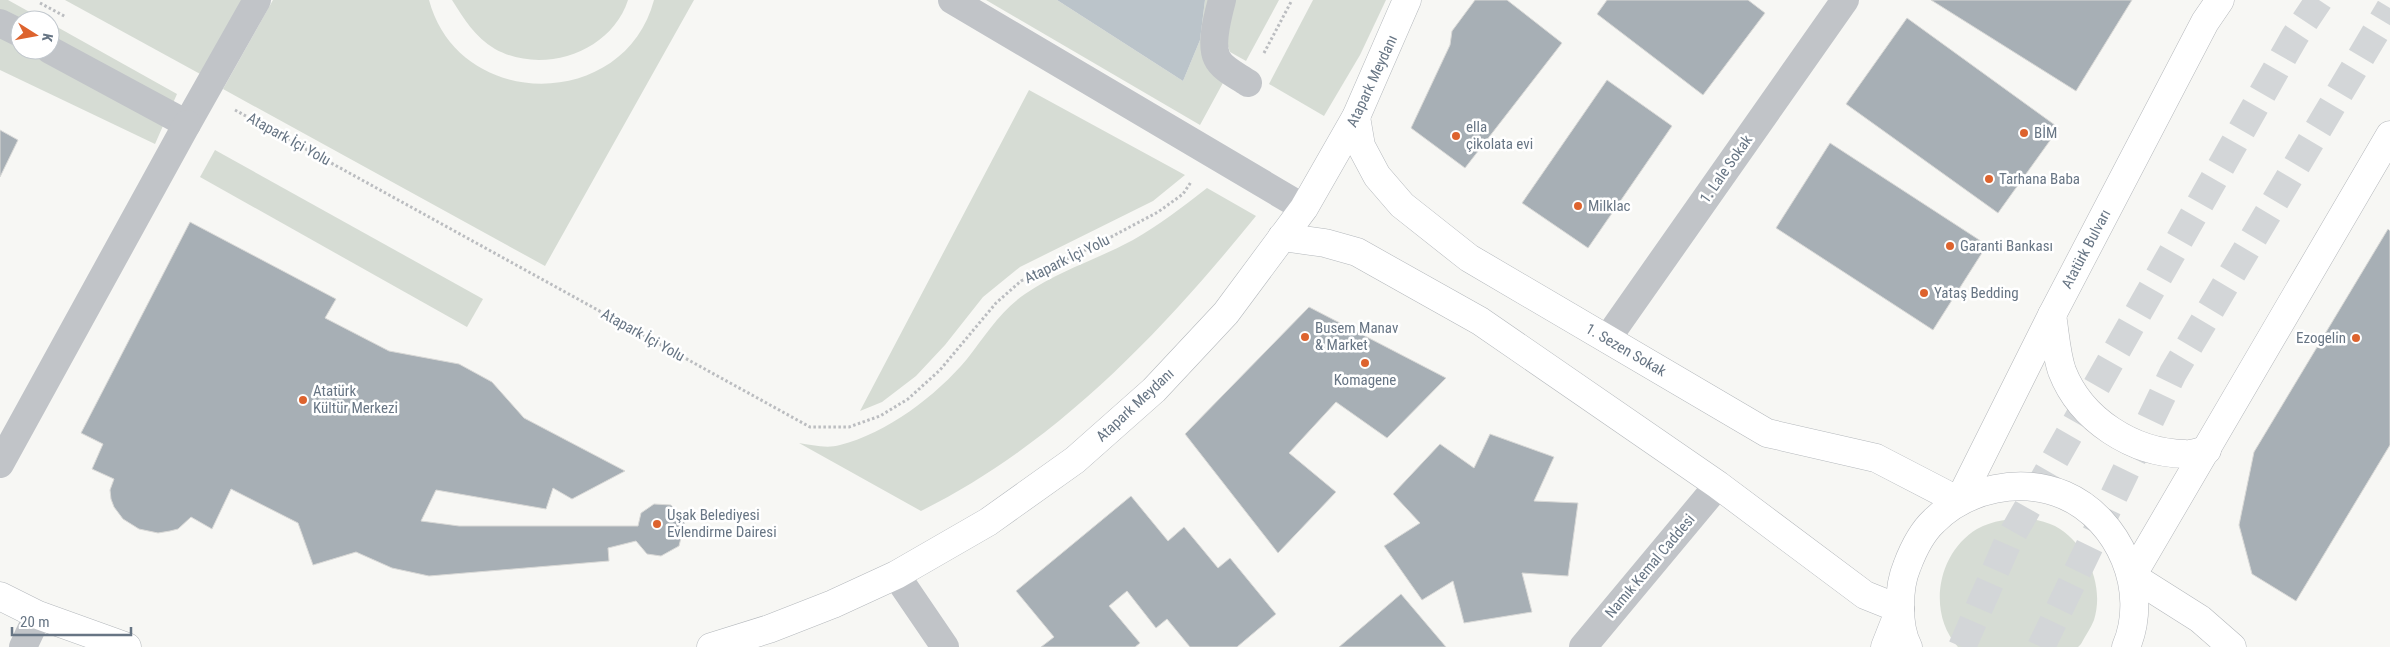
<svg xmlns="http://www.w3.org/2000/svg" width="2390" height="647" viewBox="0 0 2390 647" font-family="'Roboto Condensed',sans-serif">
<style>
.green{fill:#d6dcd4}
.water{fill:#bbc4ca}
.building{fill:#a7afb5;stroke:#d9d9d7}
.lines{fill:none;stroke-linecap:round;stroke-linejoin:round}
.highway-tunnel{stroke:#d3d6d8;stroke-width:28;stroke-dasharray:28 14;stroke-linecap:butt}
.major-casing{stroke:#b4b8bc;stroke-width:29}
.highway-casing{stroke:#b4b7bb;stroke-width:29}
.path{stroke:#bbbdc0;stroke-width:3;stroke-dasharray:2.5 2.5;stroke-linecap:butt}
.minor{stroke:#c1c4c8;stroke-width:28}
.major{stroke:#fff;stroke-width:28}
.highway{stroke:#fff;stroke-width:28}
.poi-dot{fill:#dd632e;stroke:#fff;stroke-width:2}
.labels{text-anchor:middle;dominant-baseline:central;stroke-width:5;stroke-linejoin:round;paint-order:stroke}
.street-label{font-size:15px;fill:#677584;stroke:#fff}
.poi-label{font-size:15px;fill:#677584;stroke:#fff;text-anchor:start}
</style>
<rect width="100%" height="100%" fill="#f7f7f4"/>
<g class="green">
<polygon points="0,0 8,0 44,20 20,20 20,50 50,50 50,23 177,94 155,144 0,70"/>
<polygon points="65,0 242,0 202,75"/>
<path d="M273,0H429C459,112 625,111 654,0H694L545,266L223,89Z"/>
<path d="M452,0H628C611,53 542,75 495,49C475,37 464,19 452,0Z"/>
<path d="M986,0H1057L1183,81L1200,40L1205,0H1211C1199,46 1196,42 1224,81L1200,125Z"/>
<polygon points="1234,0 1279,0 1246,61 1230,52 1226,41"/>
<polygon points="1313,0 1386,0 1360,55 1324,116 1269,84"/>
<polygon points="1029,90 1185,175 1153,201 1020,267 983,297 945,345 916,376 882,402 860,411"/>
<polygon points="215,150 483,299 467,327 200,177"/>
<path d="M1207,188L1256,216C1162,332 1056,444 921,511L799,443C812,445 827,449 840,445C887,433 936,396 967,359C985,336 1000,311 1025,294C1060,270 1096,260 1133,240C1159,225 1183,207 1207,188Z"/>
<path d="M2029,518C2037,520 2047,522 2055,526C2086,543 2105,585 2094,620C2091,628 2085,636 2081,644L2078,647H1958C1927,613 1937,553 1977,529C1993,520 2010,519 2029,518Z"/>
</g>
<polygon class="water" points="1057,0 1205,0 1200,40 1183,81"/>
<g class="building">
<polygon points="1475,0 1507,0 1562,43 1465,168 1411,128 1450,45 1452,31"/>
<polygon points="1607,0 1748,0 1765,13 1703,95 1597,14"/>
<polygon points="1931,0 2132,0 2076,91"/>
<polygon points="1907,18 2059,128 1998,213 1846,104"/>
<polygon points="1607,80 1672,126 1588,248 1522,203"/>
<polygon points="0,130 18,140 0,177"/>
<polygon points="1830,143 1987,245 1933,330 1776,228"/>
<polygon points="190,222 336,299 325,318 389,351 459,364 492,382 524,418 625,471 572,499 553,488 546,509 436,490 421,521 459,526 638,526 641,513 654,504 671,505 685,521 679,546 661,556 647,554 636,541 608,548 609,561 429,576 392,568 356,552 313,565 298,523 231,489 212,529 191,517 178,529 170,531 158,533 139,529 123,519 114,507 111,499 110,490 114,479 92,469 103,444 81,433"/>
<polygon points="2388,229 2390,231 2390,445 2296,601 2252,574 2239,525 2254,452"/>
<polygon points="1309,307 1446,378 1387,438 1336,402 1289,453 1336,492 1278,553 1185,434"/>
<polygon points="1490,434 1554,457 1534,501 1578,503 1568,576 1522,573 1532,612 1464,623 1453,581 1422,600 1384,546 1420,523 1393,494 1440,444 1474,468"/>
<polygon points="1131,496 1168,541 1184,527 1218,568 1230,558 1276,614 1237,647 1190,647 1167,619 1156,628 1127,591 1109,606 1140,643 1135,647 1041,647 1054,637 1016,591"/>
<polygon points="1401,594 1446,647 1339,647"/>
</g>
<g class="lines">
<g class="highway-tunnel">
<polyline points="1962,647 2007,544 2295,36 2319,0"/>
<polyline points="2041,647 2173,373 2390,8"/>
</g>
<defs>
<g id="major">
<polyline points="1356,117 1361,146 1377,176 1402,205 1469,258 1767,433 1876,458 1959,501"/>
<polyline points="1282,237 1325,243 1357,252 1480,321 1718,485 1865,595 1900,609"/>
<polyline points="2132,576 2200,619 2232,647"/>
<polyline points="0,596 38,615 127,647"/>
<polyline points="711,647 769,629 833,604 896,575 988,522 1075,460 1154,390 1226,313 1304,208 1356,117 1407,0"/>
</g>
<g id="highway">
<path d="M2052,315C2055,332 2056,354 2062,371C2081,420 2133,453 2185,454C2192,455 2200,451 2207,450"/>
<polyline points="1959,501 2052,315 2205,22 2220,0"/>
<polyline points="2132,576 2390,135"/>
<polyline points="1885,647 1900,609"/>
<path d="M1908,647C1897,626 1898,587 1907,566C1913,550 1921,533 1934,521C1967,488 2021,477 2064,495C2120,519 2150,591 2126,647"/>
</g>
</defs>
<use href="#major" class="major-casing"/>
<use href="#highway" class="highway-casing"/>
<g class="path">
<polyline points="40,3 66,17"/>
<polyline points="1264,53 1292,0"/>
<polyline points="235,110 810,427 849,427 880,416 908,399 940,370 996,303 1021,281 1094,246 1158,212 1183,194 1191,182"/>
</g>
<g class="minor">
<polyline points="952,0 1304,208"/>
<path d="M1222,0C1218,15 1210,44 1217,58C1222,69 1238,76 1248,83"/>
<polyline points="0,23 20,33"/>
<polyline points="50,50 187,124 257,0"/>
<polyline points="1607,339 1845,0"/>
<polyline points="0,464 187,124"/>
<polyline points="896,575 945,647"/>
<polyline points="23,647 38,615"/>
<polyline points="1583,647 1718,485"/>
</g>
<use href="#major" class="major"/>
<use href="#highway" class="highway"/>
</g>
<g class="poi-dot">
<circle cx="2024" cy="133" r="5"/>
<circle cx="1456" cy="136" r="5"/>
<circle cx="1989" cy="179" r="5"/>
<circle cx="1578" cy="206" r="5"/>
<circle cx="1950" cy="246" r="5"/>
<circle cx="1924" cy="293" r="5"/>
<circle cx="1305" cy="337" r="5"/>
<circle cx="2356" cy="338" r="5"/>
<circle cx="1365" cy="363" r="5"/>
<circle cx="303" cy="400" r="5"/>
<circle cx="657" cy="524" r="5"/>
</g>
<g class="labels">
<g class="street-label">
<text transform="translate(1372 81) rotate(-65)">Atapark Meydanı</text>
<text transform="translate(289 139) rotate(29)">Atapark İçi Yolu</text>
<text transform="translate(1726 169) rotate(-55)">1. Lale Sokak</text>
<text transform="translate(2086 249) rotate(-62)">Atatürk Bulvarı</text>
<text transform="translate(1067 259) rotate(-26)">Atapark İçi Yolu</text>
<text transform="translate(643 335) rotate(29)">Atapark İçi Yolu</text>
<text transform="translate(1626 350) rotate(30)">1. Sezen Sokak</text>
<text transform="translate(1135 405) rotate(-43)">Atapark Meydanı</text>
<text transform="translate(1650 566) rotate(-50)">Namık Kemal Caddesi</text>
</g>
<g class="poi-label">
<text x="1466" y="127">ella<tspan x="1466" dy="17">çikolata evi</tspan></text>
<text x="2034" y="133">BİM</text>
<text x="1999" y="179">Tarhana Baba</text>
<text x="1588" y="206">Milklac</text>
<text x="1960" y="246">Garanti Bankası</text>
<text x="1934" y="293">Yataş Bedding</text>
<text x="1315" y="328">Busem Manav<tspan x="1315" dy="17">&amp; Market</tspan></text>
<text x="2346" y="338" text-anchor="end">Ezogelin</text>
<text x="1365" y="380" text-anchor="middle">Komagene</text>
<text x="313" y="391">Atatürk<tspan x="313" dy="17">Kültür Merkezi</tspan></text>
<text x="667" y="515">Uşak Belediyesi<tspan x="667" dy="17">Evlendirme Dairesi</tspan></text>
</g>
</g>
<g transform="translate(35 35) rotate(101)"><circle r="24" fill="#ffffff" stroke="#c2c8ce"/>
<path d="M0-4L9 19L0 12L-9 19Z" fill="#dd632e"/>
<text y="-8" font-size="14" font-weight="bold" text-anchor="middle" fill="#677584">K</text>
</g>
<path d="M12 627v8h119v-8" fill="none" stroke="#677584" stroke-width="2.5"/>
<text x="20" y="627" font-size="15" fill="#677584" stroke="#ffffff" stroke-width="4" paint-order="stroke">20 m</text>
</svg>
